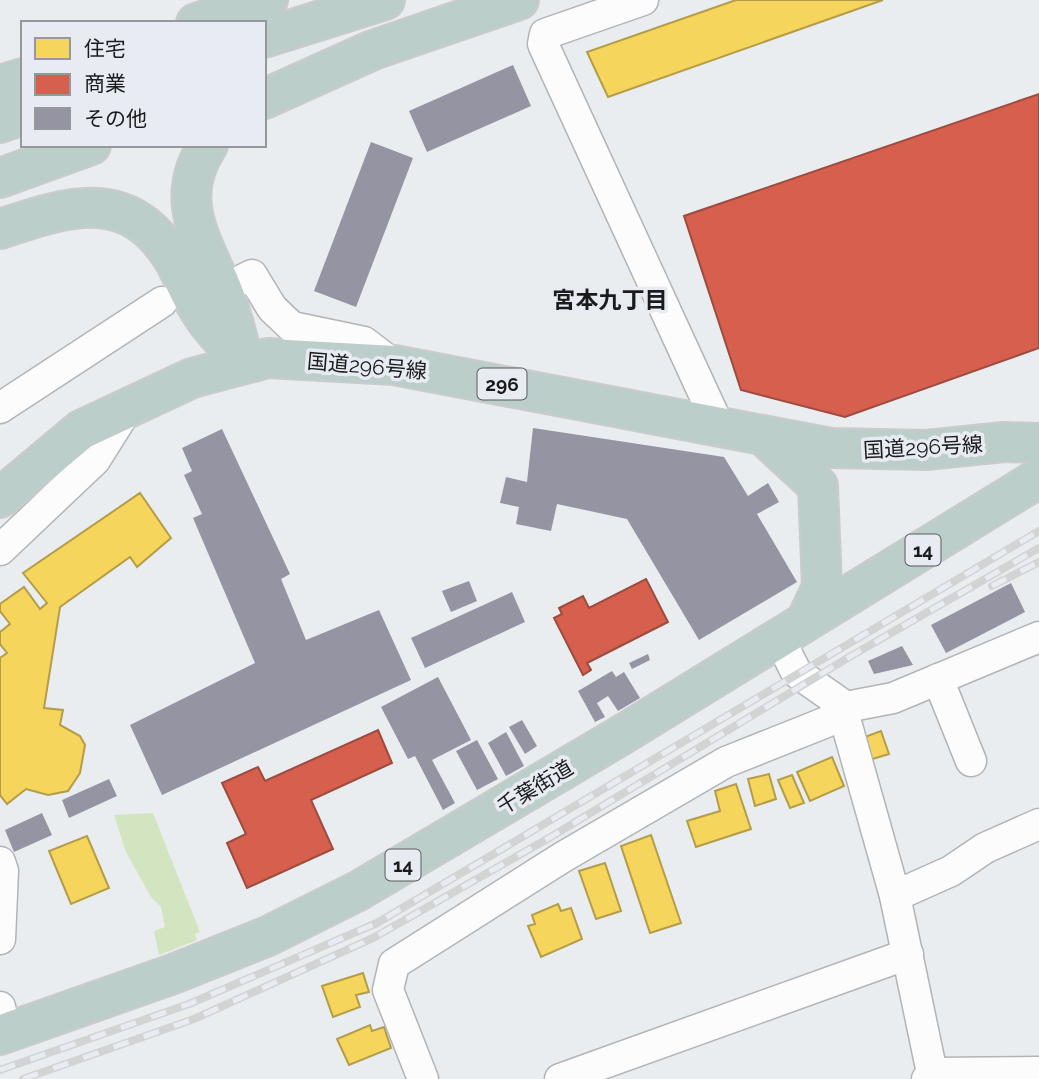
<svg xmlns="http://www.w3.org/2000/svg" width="1039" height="1079" viewBox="0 0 1039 1079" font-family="Raleway,'Noto Sans JP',sans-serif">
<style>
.green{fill:#d3e5c0}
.homes{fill:#f6d55c;stroke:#b49d49;stroke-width:2}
.shops{fill:#d6604d;stroke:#9d4b3f;stroke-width:2}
.building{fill:#9494a3}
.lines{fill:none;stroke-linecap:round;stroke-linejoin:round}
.minor-casing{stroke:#b2b4b6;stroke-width:33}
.highway-casing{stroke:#cacbcc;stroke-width:42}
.minor{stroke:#fcfcfd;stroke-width:30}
.highway{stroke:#bcceca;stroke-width:38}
.rail-casing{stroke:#d2d3d3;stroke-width:8}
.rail{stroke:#e8ecf2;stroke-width:5;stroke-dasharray:16;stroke-linecap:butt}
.labels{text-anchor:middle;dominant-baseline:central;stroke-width:7;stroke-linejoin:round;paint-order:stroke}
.shield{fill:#e8ecf2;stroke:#575a5d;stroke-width:2}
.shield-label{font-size:19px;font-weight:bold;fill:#191b1d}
.street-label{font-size:21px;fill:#191b1d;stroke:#e8ecf2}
.neighbourhood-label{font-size:23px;font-weight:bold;fill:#191b1d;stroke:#e8ecf2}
</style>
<rect width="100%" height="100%" fill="#eaedf0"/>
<polygon class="green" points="153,813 200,932 195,934 197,940 159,955 154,931 165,927 161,907 151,897 126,852 114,815"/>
<g class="homes">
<polygon points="736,0 883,0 608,97 587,52"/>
<polygon points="140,493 171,538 137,567 130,557 60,607 44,708 63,710 60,725 80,736 85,745 80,773 68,791 48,795 26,789 7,804 0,795 0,658 7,653 0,644 0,632 10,624 0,611 0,604 24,587 40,609 47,603 23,573"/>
<polygon points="881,731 889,754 869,760 862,738"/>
<polygon points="832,757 844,786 810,801 797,772"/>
<polygon points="769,774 776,799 755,806 748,779"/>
<polygon points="792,775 804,803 790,808 778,780"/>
<polygon points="736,784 751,829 696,847 687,821 720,811 715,791"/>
<polygon points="651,835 681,923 650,933 621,846"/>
<polygon points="87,836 109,888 71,904 49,851"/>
<polygon points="605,863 621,911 596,919 579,871"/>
<polygon points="558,904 561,911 571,908 582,939 541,957 528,926 535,924 532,915"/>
<polygon points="363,973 369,992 356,995 360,1007 333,1017 322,986"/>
<polygon points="370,1025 372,1031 384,1027 391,1048 349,1065 337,1039"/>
</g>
<g class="shops">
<polygon points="1039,94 1039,348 845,417 741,390 684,216"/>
<polygon points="646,579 668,622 587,663 591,670 583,675 554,618 562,614 559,608 583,596 589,608"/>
<polygon points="378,730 392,763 311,800 333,849 247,888 227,843 246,834 222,783 258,767 265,781"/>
</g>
<g class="building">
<polygon points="513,65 531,106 427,152 409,111"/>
<polygon points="371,142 413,158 356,307 314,291"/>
<polygon points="533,428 724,457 748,496 768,483 779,502 757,514 797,582 699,640 627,519 557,504 551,531 516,524 519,507 500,503 506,477 527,482"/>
<polygon points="222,429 290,574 281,579 306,640 379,610 411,680 162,795 130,725 255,663 193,518 202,514 184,475 192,471 182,448"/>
<polygon points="469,581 477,601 451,612 442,591"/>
<polygon points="1011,583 1025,612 946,653 931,625"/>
<polygon points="512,592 525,622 425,668 411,638"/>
<polygon points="902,646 913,665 874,674 868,661"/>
<polygon points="648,654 650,660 632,669 629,663"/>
<polygon points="612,671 616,677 624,672 640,698 618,711 608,696 597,703 605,717 595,722 578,691"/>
<polygon points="438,677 471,740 432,760 455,803 443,810 415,756 408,759 381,707"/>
<polygon points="522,720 537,746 525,754 509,727"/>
<polygon points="506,732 524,766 506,776 488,743"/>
<polygon points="477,740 498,779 477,790 456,751"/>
<polygon points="109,779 117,796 69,818 62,800"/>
<polygon points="42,813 52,835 14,852 5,830"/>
</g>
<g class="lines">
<defs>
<g id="minor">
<polyline points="643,0 545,34 543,44 720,429"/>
<polyline points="244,279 252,275 272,308 292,327 364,342 394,365"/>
<polyline points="0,408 162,302"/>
<polyline points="0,550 95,460 129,406"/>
<polyline points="779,638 796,672 846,707 893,698 1039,637"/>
<polyline points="938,679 971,761"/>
<polyline points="846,707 844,715 895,896 932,1073 927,1079"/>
<polyline points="0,862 3,871 0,939"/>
<polyline points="895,896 951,871 985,848 1039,824"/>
<polyline points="0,1007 6,1033"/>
<polyline points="932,1073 1039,1072"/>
<polyline points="423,1079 388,990 394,964 563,857 726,762 844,715"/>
<polyline points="560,1079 908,954"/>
</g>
<g id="highway">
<polyline points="196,23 268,0"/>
<polyline points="264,38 385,0"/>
<polyline points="0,85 23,78"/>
<polyline points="264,99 373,50 519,0"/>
<polyline points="0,123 23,115"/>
<path d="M208,145C169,204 208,247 227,302C233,319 237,337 242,355"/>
<polyline points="0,178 91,145"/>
<path d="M0,229C69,206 130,185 175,262C184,279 191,298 202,314C213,332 231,348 244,363"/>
<polyline points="766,438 818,486 822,587 806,621"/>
<polyline points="0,498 81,430 192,378 268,358 394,365 831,448 926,450 1004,442 1039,443"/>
<polyline points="0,1035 173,974 268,936 358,891 620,736 1039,478"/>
</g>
</defs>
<use href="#minor" class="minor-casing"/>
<use href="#highway" class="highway-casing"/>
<use href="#minor" class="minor"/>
<use href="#highway" class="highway"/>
<defs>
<g id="rail">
<polyline points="992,586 1039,562"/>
<polyline points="0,1070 189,1004 377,923 1039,531"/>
<polyline points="23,1079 194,1019 373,938 549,838 851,656 1039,548"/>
</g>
</defs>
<use href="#rail" class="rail-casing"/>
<use href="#rail" class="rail"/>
</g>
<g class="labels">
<g class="shield">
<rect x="477.5" y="368.5" width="49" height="31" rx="5"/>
<rect x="905.5" y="534.5" width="35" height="31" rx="5"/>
<rect x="385.5" y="849.5" width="35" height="31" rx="5"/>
</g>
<g class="shield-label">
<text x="502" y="384">296</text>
<text x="923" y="550">14</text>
<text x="403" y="865">14</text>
</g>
<g class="street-label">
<text transform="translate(367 366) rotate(5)">国道296号線</text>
<text transform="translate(923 447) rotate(-3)">国道296号線</text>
<text transform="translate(535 787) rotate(-31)">千葉街道</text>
</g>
<g class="neighbourhood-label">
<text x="610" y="299">宮本九丁目</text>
</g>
</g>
<rect x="21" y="21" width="245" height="126" fill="#e8ecf2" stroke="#95989d" stroke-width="2"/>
<rect x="35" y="38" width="35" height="21" fill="#f6d55c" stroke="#95989d" stroke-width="2"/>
<text x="84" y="56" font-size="21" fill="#191b1d">住宅</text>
<rect x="35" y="74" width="35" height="21" fill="#d6604d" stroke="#95989d" stroke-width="2"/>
<text x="84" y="91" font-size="21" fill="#191b1d">商業</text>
<rect x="35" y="108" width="35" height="21" fill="#9494a3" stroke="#95989d" stroke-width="2"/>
<text x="84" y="126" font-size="21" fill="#191b1d">その他</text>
</svg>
